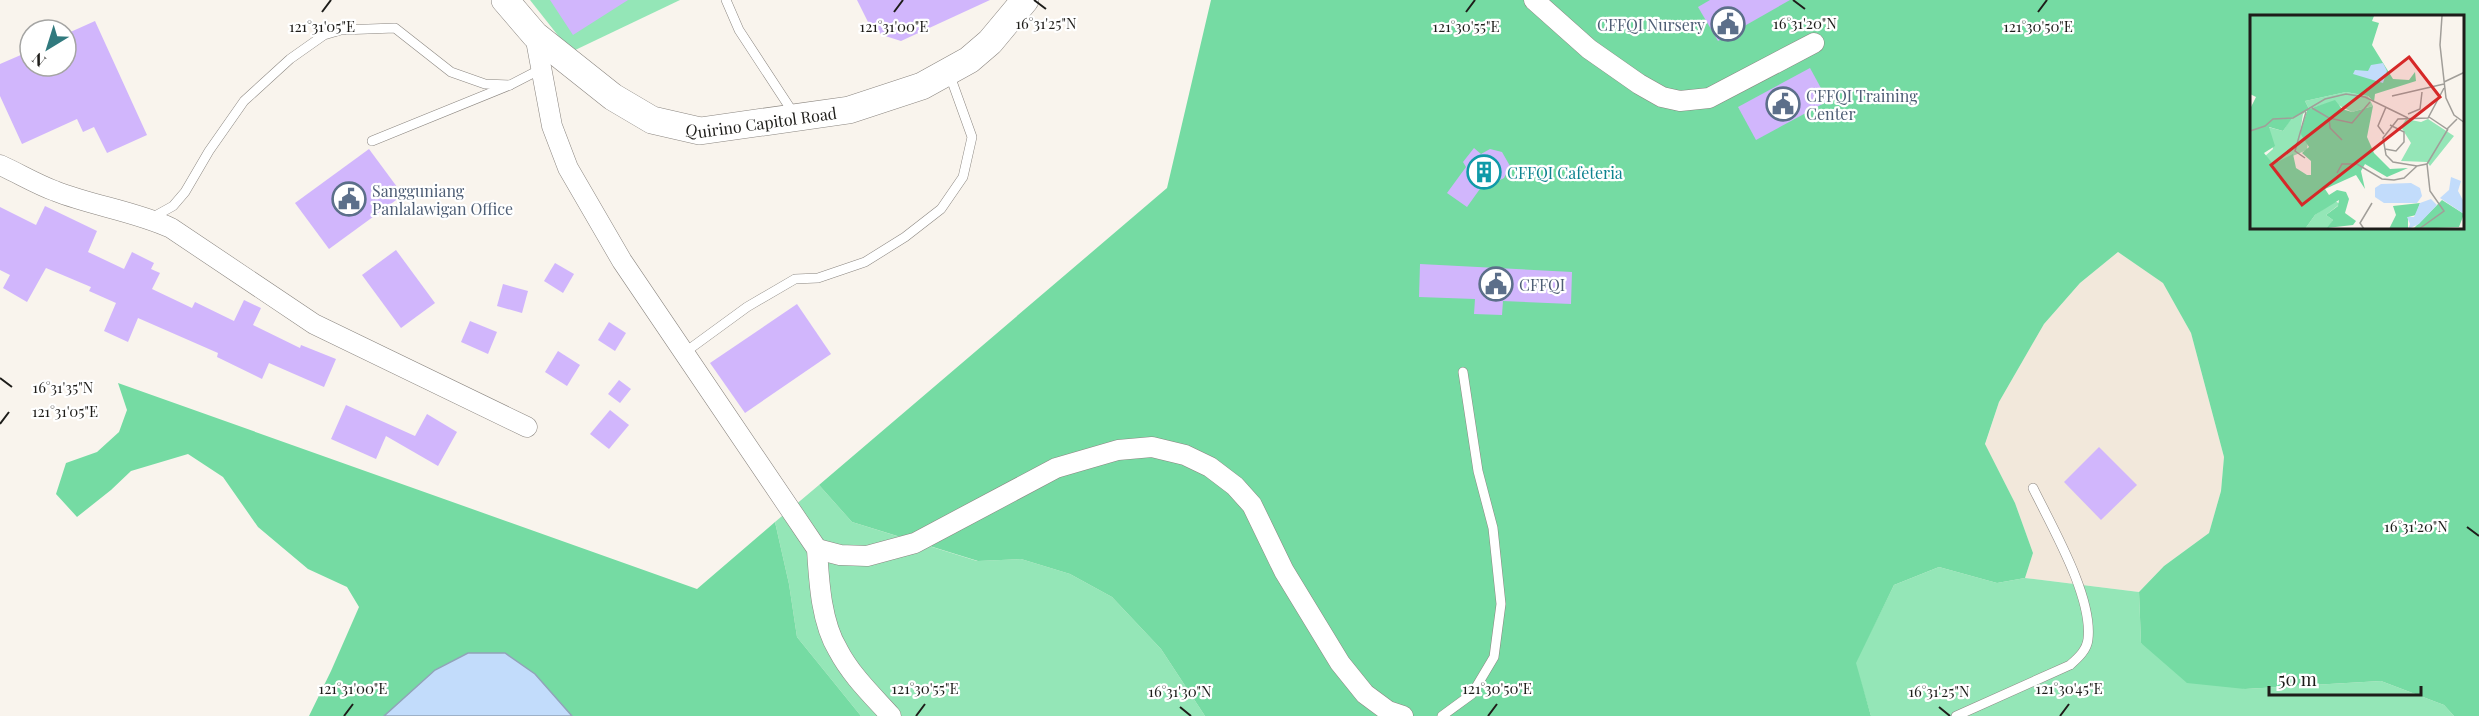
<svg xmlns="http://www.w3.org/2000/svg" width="2479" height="716" viewBox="0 0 2479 716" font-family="'Playfair Display',serif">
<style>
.built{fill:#f2e8db}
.green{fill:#94e6b7}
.forest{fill:#75dba3;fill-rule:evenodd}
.water{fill:#c2dcfb;stroke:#91a3b8;stroke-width:1.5}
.building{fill:#d1b6fc}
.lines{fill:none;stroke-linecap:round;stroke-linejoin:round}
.lane-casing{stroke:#8b8680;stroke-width:10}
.street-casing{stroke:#8b8680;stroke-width:21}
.secondary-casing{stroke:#8b8680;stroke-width:28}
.lane{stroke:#fff;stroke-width:9}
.street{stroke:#fff;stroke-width:20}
.secondary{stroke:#fff;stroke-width:27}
.ticks{fill:none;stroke:#1e1d1a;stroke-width:2}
.labels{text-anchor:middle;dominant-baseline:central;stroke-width:4.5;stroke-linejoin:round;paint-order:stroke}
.service-label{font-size:16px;fill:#4e5e75;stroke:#fff;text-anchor:start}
.street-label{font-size:16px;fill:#1e1d1a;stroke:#fff}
.culture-label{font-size:16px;fill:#0d838f;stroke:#fff;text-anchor:start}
.inset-road{fill:none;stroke:#a19e99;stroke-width:1.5}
.view{fill:#d62828;fill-opacity:0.15;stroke:#d62828;stroke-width:3}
.inset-edge{fill:none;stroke:#1e1d1a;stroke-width:3}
.ticks-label{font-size:15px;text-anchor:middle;fill:#1e1d1a;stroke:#fff;stroke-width:4.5;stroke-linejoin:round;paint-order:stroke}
</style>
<rect width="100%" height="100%" fill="#f9f4ed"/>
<polygon class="built" points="2118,252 2163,282 2191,333 2224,457 2221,491 2209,533 2164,566 2139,592 2025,578 2033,553 2015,503 1985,445 1999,402 2044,324 2080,283"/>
<g class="green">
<polygon points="530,0 680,0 571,52"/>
<polygon points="819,485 852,522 977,561 1021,559 1070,574 1112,597 1161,649 1205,716 861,716 797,637 789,584 775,522"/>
<polygon points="1939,567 1997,583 2025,578 2139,592 2141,643 2245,689 2381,681 2444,705 2454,716 1871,716 1855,663 1894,585"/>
</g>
<g class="forest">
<path d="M1211,0H2479V716H2454L2444,705L2381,681L2245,689L2187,683L2141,643L2139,592L2164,566L2209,533L2221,491L2224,457L2191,333L2163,283L2118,252L2080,283L2044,324L1999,402L1985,444L2015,503L2033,553L2025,578L1997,583L1939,567L1894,585L1856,663L1871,716H1205L1161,649L1112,597L1070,574L1021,559L978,561L852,522L819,485L1167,188ZM2251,16H2462V228H2251Z"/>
<polygon points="118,383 697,589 775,522 789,584 797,637 861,716 309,716 331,671 359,607 347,587 308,569 258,527 223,477 188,454 131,471 111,490 77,517 56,494 66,463 97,452 119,432 127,410"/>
</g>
<polygon class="water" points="468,653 505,653 535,674 572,716 384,716 435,670"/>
<g class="building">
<polygon points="550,0 628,0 573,35"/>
<polygon points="857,0 990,0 901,41 882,35 868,22"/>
<polygon points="1710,0 1790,0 1718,41 1698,7"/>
<polygon points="95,21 147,135 107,153 94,127 83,132 77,119 22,144 0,96 0,64 30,51 30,66 66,66 66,34"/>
<polygon points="1810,68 1828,101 1756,140 1738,107"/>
<polygon points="1474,148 1481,154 1490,149 1502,152 1510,166 1504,178 1498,181 1487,179 1467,207 1447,193 1466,167 1463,162"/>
<polygon points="369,149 403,195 329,249 295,203"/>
<polygon points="45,206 97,231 88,252 124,269 132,252 154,263 151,269 160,273 152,289 192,308 195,302 234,321 244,300 261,308 253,325 300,348 301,345 336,359 324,387 269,363 262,379 217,357 218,353 138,318 128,342 104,331 116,303 89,291 91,287 46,268 27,302 3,288 10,275 0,270 0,207 36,225"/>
<polygon points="396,250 435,303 401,328 362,275"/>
<polygon points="555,263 574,274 563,293 544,281"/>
<polygon points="1420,264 1572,272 1571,304 1503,301 1502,315 1474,314 1475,299 1419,297"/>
<polygon points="503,284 528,291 522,313 497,306"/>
<polygon points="797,304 831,354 745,413 710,363"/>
<polygon points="470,321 497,332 488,354 461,342"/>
<polygon points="609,322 626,333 615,351 598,340"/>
<polygon points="558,351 580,365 567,386 545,372"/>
<polygon points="619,380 631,389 620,403 608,394"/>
<polygon points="346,405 415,436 427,414 457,432 438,466 386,436 376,459 331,439"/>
<polygon points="610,410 629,425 609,449 590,434"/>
<polygon points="2099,447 2137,485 2101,520 2064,482"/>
</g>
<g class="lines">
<defs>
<g id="lane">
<polyline points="726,0 739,30 794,114"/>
<polyline points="372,141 510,85 541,69"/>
<polyline points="148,216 155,216 173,206 185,192 209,151 244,101 290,59 324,35 341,30 395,28 451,72 485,84 510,85"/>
<polyline points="684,353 747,307 795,279 818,278 865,262 905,237 941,209 963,177 972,137 949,73"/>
<polyline points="1442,716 1472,694 1494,657 1501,604 1493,528 1478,471 1463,372"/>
<path d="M1956,716L2070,665C2078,658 2087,650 2088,639C2093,597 2052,527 2033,488"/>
</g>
<g id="street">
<polyline points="1534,0 1589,49 1639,84 1662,97 1680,101 1709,98 1814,43"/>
<path d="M535,35L552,126L568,168L622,261L817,549C819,581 821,622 838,650C851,675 872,695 891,716"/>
<path d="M0,165C18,173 36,184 55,191C93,206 134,211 171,228L314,324L527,427"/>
<polyline points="817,549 840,555 867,556 915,543 1056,468 1118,450 1152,447 1185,455 1210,467 1235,486 1252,505 1284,571 1340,663 1365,694 1388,711 1403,716"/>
</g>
<g id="secondary">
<path id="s1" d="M505,0L535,35L613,97L652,120L700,131L849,110L922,86L969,60L990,42L1025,0"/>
</g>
</defs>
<use href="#lane" class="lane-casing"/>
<use href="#street" class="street-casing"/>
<use href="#secondary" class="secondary-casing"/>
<use href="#lane" class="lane"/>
<use href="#street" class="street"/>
<use href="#secondary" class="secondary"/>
</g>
<path class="ticks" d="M1034,0L1046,9M1793,0L1805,9M322,12L331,0M894,12L903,0M1466,12L1475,0M2038,12L2047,0M0,378L12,387M0,424L9,412M2467,527L2479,536M1180,707L1191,716M1939,707L1950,716M344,716L353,704M916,716L925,704M1488,716L1497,704M2060,716L2069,704"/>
<defs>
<symbol id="civic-ring" viewBox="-11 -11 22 22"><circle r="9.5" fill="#fff" stroke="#5c6f8a" stroke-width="1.5"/><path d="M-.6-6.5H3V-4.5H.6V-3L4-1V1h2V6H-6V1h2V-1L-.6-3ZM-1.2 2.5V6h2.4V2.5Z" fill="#5c6f8a"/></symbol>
<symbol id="building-ring" viewBox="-11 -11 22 22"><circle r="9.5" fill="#fff" stroke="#0f9aa8" stroke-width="1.5"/><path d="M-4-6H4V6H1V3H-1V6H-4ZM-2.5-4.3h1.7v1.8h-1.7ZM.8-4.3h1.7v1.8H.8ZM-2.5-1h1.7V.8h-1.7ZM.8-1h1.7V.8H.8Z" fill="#0f9aa8"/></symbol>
</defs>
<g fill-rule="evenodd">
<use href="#civic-ring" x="1709" y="5" width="38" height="38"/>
<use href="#civic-ring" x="1764" y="85" width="38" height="38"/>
<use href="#building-ring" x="1465" y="153" width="38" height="38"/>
<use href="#civic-ring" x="330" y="180" width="38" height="38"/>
<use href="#civic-ring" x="1477" y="265" width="38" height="38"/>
</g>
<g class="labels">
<g class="service-label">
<text x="1705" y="24" text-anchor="end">CFFQI Nursery</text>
<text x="1806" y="95">CFFQI Training<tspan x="1806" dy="18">Center</tspan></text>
<text x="372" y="190">Sangguniang<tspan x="372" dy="18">Panlalawigan Office</tspan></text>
<text x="1519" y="284">CFFQI</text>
</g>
<g class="street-label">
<text stroke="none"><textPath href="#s1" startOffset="302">Quirino Capitol Road</textPath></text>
</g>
<g class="culture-label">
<text x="1507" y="172">CFFQI Cafeteria</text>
</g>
</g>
<g transform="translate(2250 15)">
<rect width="214" height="214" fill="#f9f4ed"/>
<path d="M96,77L118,81L123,91L102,97L82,87L59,94L53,99L50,118L58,126L57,135L23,149L14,142L23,134L18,112L33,116L41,103L59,94L55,86ZM156,104L171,107L178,104L204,121L180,151L177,147L151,146L161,128L151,112ZM85,186L90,189L76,200L83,205L78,214H55L65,200Z" fill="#94e6b7"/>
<path d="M0,1H124L122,6L129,8L122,30L143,64L159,65L165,57L166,66L125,79L124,87L118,81L96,77L55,86L59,94L85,85L92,94L102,97L123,91L117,122L124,138L140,154L158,153L137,162L115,149L111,156L115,174L106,160L75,174L79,180L87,175L96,177L99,184L95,198L106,206L103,210L77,213L83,205L76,200L88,191L89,185L65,200L55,214H0V94L6,82L0,79ZM57,96L50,118L59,132L52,138L61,146V160H57L46,153L43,139L23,149L14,138L25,131L19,112L33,116L42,103ZM192,185L214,199L209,212L163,214ZM170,188L166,200L158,202V214H139L146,200L143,191Z" fill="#75dba3" fill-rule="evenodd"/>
<path d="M133,48L137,56L133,68L103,59L105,55L118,56L121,50ZM201,162L211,166L208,176L214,187V199L190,183L199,175ZM161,168L170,173L172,181L167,188H134L125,182V173L131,169ZM181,184L187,190L169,209L158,214L160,209L157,202H164L170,188Z" fill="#c2dcfb"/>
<path class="inset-road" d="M192,1L190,30L196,83L204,100L215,108M194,67L215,57M142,81L194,69M62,93L79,103L102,108L120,87M158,99L170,94L172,77M179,102L197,114L207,104M79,103L80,113L92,125M0,116L15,111L23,104L43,103L75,84L96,79L115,82L158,103M134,119L128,111L136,92M135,134L146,136L154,127V117L140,110M55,143L45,136L56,97M177,149L198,114M87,158L92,149H107L132,164L144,165L154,163L167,151M92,214H111M114,214L110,208L122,188M169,214L194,196L180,176L177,149L167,151L143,147L136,140L133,123L148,104L178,103L194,73"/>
<path class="view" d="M159,42L190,82L52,190L21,150Z"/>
<rect width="214" height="214" class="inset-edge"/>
</g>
<g class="ticks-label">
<text x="1046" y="29">16°31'25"N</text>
<text x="1805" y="29">16°31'20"N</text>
<text x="322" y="32">121°31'05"E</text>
<text x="894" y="32">121°31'00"E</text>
<text x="1466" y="32">121°30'55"E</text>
<text x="2038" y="32">121°30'50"E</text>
<text x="63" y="393">16°31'35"N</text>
<text x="65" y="417">121°31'05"E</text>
<text x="2416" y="532">16°31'20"N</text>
<text x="353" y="694">121°31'00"E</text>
<text x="925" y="694">121°30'55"E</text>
<text x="1497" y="694">121°30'50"E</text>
<text x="2069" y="694">121°30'45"E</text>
<text x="1180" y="697">16°31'30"N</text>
<text x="1939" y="697">16°31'25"N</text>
</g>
<g transform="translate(48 48) rotate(218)"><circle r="28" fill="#ffffff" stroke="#a5a5a3" stroke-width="1.5"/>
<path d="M0-4.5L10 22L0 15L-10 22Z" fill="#317a7e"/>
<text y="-9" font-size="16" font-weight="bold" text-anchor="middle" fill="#1e1d1a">N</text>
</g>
<path d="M2269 686v9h152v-9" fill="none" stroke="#1e1d1a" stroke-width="3"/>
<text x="2278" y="686" font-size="18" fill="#1e1d1a" stroke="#ffffff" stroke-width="4.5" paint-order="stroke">50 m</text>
</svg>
